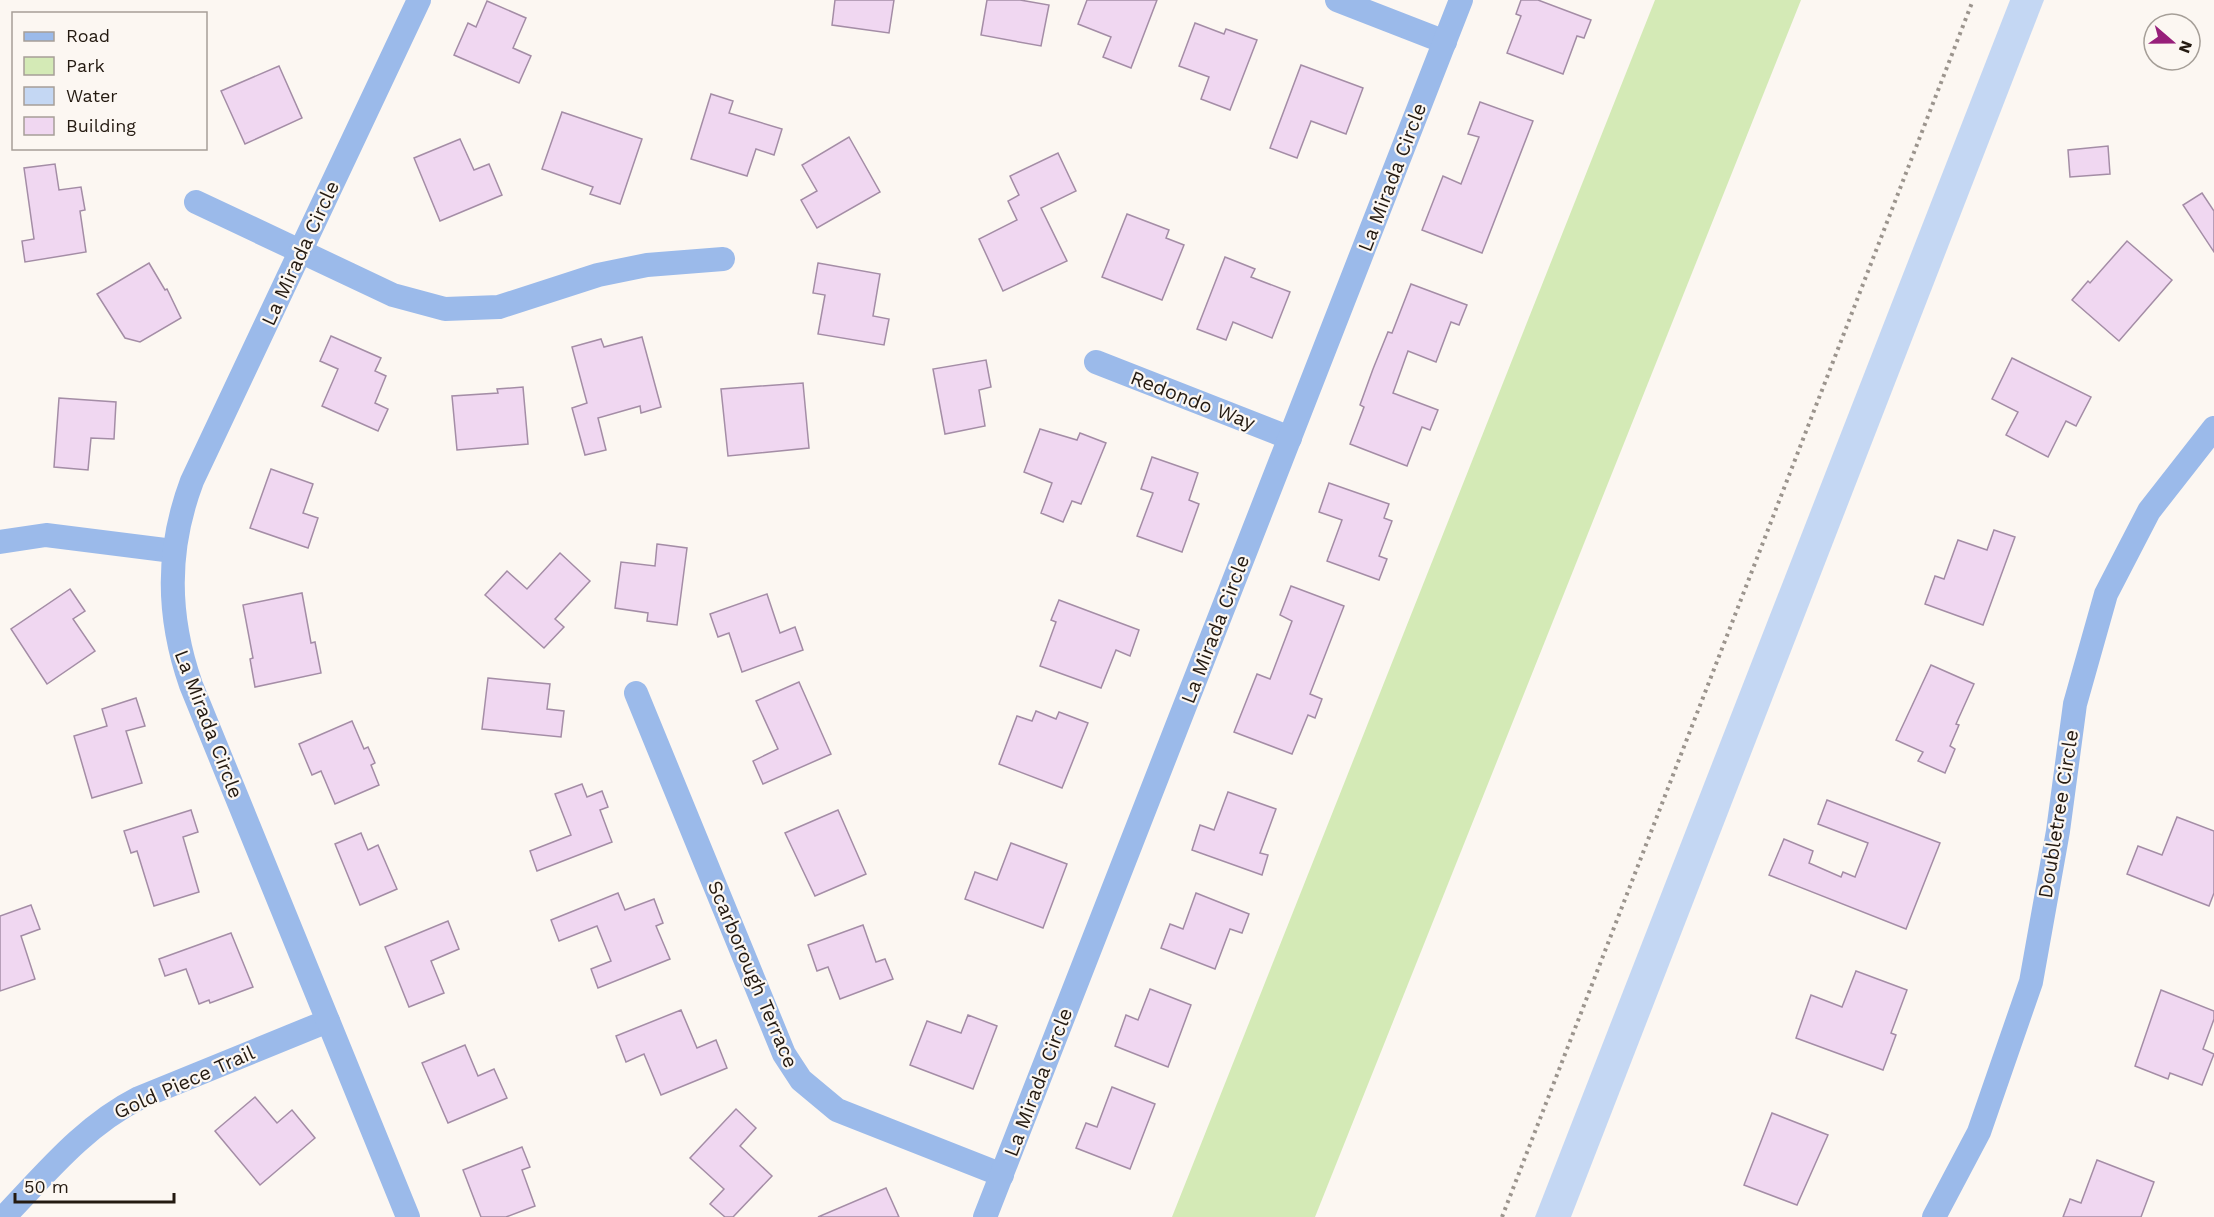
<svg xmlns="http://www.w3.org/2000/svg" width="2214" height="1217" viewBox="0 0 2214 1217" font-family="'Work Sans',sans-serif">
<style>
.green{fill:#d4eab6}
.water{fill:#c4d7f3}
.building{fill:#f0d7f1;stroke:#a48da6;stroke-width:1.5}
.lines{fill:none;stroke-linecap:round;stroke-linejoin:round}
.path{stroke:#9b948d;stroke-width:4;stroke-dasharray:3 4.5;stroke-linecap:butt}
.street{stroke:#9bbaea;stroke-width:24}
.labels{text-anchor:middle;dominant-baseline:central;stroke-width:4.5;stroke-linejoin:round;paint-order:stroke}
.street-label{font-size:20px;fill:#241a11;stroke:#fcf7f2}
</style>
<rect width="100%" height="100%" fill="#fcf7f2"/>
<polygon class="green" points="1655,0 1801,0 1315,1217 1172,1217"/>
<polygon class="water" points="2010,0 2044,0 1571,1217 1535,1217"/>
<g class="building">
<polygon points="835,0 894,0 889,33 832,25"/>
<polygon points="987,0 1020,0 1049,5 1041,46 981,35"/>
<polygon points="1087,0 1157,0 1131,68 1103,57 1111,37 1078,24"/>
<polygon points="1521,0 1538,0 1591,20 1584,38 1577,36 1563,74 1507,53 1521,16 1516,14"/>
<polygon points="487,1 526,18 513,48 531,56 519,83 454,55 468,23 476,27"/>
<polygon points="1195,23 1224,34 1226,29 1257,40 1230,110 1201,99 1209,77 1179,66"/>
<polygon points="1301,65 1363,88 1346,134 1311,121 1297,158 1270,148"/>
<polygon points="279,66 302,118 245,144 221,91"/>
<polygon points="711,94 733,101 729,113 782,129 774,155 756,149 747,176 691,159"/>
<polygon points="1480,102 1533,121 1482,253 1422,230 1443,176 1461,184 1479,137 1468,134"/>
<polygon points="562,112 642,139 620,204 590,194 593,187 542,169"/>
<polygon points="849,137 880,192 817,228 801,200 817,191 802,165"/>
<polygon points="460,139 474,170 489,164 502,195 440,221 414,158"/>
<polygon points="2108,146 2110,174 2070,177 2068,150"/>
<polygon points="1058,153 1076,191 1041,208 1067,261 1003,291 979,239 1017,220 1008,201 1019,195 1010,176"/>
<polygon points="55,164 59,190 81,187 85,210 80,211 86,252 25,262 22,241 34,239 24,168"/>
<polygon points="2202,193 2214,211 2214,252 2183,205"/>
<polygon points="1127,214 1169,230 1166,238 1184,245 1162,300 1102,277"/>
<polygon points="2127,241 2172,280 2119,341 2072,300 2088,281 2090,283"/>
<polygon points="1225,257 1255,269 1251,277 1290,292 1272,338 1233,322 1226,340 1197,329"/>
<polygon points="149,263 165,290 167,289 181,318 140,342 125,338 97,294"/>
<polygon points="818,263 880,274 873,316 889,319 884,345 818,334 825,295 813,293"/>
<polygon points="1411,284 1467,305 1459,325 1451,322 1436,362 1408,351 1393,393 1438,410 1430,430 1422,427 1407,466 1350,444 1364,407 1360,405 1373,369 1388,332 1392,333"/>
<polygon points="331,336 381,358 375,371 386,376 375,403 388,409 378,431 322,406 338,369 320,361"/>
<polygon points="642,337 661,407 641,413 640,406 598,418 606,450 585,455 572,408 587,403 572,347 601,339 604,347"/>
<polygon points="2012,358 2091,397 2076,426 2066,421 2048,457 2006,435 2018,412 1992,399"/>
<polygon points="986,360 991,387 979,390 985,426 945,434 933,369"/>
<polygon points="803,383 809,448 728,456 721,389"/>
<polygon points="523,387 528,444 457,450 452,396 498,393 497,389"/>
<polygon points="59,398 116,402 114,439 91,438 88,470 54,467"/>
<polygon points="1040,429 1077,440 1080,433 1106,443 1081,504 1072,501 1063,522 1041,513 1052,483 1024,472"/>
<polygon points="1152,457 1198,473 1189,500 1199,504 1182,552 1137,536 1153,493 1141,489"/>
<polygon points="271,469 313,484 303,513 318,518 308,548 250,528"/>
<polygon points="1329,483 1389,504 1384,518 1392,521 1379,556 1387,559 1379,580 1327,561 1342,520 1319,512"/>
<polygon points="1994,530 2015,537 1983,625 1925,604 1935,576 1944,579 1958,540 1987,550"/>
<polygon points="657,544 687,548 677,625 647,621 648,613 615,608 621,562 655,566"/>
<polygon points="560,553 590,581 555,619 564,627 544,648 485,595 507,571 527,589"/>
<polygon points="1291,586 1344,606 1310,694 1322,699 1315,718 1308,715 1292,754 1234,732 1257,674 1270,679 1292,621 1280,615"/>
<polygon points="70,589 85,611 73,619 95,651 47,684 11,629"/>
<polygon points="302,593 311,643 315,642 321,673 255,687 250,659 253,658 243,605"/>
<polygon points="767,594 780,633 795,627 803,650 742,672 729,633 718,637 710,614"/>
<polygon points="1059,600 1139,630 1130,656 1116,650 1101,688 1040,666 1056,622 1051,620"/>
<polygon points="1931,665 1974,684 1956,724 1959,725 1950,746 1955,749 1945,773 1918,761 1923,752 1896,740"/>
<polygon points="488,678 550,684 547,709 564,711 561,737 482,729"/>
<polygon points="799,682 831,754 763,784 753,761 778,749 756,701"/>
<polygon points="136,698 145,726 126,731 142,783 92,798 74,736 107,726 102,709"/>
<polygon points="1036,711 1056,719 1059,712 1088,723 1062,788 999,764 1017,716 1032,721"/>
<polygon points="352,721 364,749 368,747 375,763 371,765 379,785 335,804 321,771 312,775 299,744"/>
<polygon points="582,784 587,797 602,791 608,807 600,810 612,842 537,871 530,851 571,835 555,794"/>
<polygon points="1228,792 1276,809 1260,853 1268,855 1262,875 1192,850 1200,825 1214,830"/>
<polygon points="1827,800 1940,843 1906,929 1769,875 1784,839 1813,851 1809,863 1841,877 1843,872 1855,877 1868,843 1818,824"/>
<polygon points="191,810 198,832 183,837 199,892 154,906 137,851 131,853 124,831"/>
<polygon points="838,810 866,874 815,896 785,833"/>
<polygon points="2177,817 2214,831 2214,893 2209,906 2127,874 2138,846 2162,855"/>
<polygon points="361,833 368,850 378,845 397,889 360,905 335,844"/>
<polygon points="1011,843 1067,864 1043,928 965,899 975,872 997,880"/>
<polygon points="618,893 625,910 654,899 663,923 656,926 670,959 598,988 591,969 611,961 597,926 559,941 551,920"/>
<polygon points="1196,893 1249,914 1242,933 1230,929 1215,969 1161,948 1170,924 1183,929"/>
<polygon points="31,905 40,929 21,936 35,979 0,991 0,916"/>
<polygon points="448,921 459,949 431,961 444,993 409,1007 385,947"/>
<polygon points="863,925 876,962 885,959 893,979 840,999 828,967 817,971 808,945"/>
<polygon points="231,933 253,987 210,1003 209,1000 199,1004 186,969 165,976 159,959"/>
<polygon points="1856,971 1907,990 1891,1033 1896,1035 1883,1070 1796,1038 1811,995 1842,1007"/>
<polygon points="1150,989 1191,1005 1168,1067 1115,1046 1126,1015 1138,1020"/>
<polygon points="2161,990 2214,1011 2214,1019 2203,1049 2214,1054 2202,1085 2170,1073 2168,1079 2135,1066"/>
<polygon points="681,1010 697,1048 716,1040 727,1068 661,1095 644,1054 626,1062 616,1036"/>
<polygon points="968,1015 997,1026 973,1089 910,1065 927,1021 961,1033"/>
<polygon points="465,1045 478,1076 494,1069 507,1098 448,1123 422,1063"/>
<polygon points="1112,1087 1155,1104 1130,1169 1076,1148 1086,1123 1097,1127"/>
<polygon points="255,1097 277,1123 292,1110 315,1138 260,1185 215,1131"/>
<polygon points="736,1109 756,1128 740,1146 772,1176 733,1217 725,1217 710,1204 724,1189 690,1158"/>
<polygon points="1772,1113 1828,1135 1797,1205 1744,1185"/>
<polygon points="522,1147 530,1167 522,1170 535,1206 506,1217 481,1217 463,1170"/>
<polygon points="2097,1160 2154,1182 2141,1217 2063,1217 2070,1199 2081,1203"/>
<polygon points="886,1188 899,1217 818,1217"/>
</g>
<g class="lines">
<polyline class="path" points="1502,1217 1973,0"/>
<g class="street">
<polyline points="1337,0 1445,42"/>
<polyline points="196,202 393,295 445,309 499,307 598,275 647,265 723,259"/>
<polyline points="1096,362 1290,438"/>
<polyline points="0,542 46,535 173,551"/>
<polyline points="636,693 784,1054 801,1080 837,1110 1002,1175"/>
<path d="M4,1217C46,1173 84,1126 139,1098L328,1021"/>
<path d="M408,1217L191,685C167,616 166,550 192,481L419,0"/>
<polyline points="985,1217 1461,0"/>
<polyline points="1934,1217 1979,1132 2031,982 2058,831 2075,704 2106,594 2149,511 2214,428"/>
</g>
</g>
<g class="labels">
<g class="street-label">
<text transform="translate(1392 177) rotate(-69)">La Mirada Circle</text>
<text transform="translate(300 253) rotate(-65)">La Mirada Circle</text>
<text transform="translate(1193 400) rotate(21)">Redondo Way</text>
<text transform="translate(1215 629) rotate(-69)">La Mirada Circle</text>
<text transform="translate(209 724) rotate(69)">La Mirada Circle</text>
<text transform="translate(2058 814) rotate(-81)">Doubletree Circle</text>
<text transform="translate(753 974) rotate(67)">Scarborough Terrace</text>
<text transform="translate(184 1082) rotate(-24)">Gold Piece Trail</text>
<text transform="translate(1038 1082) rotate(-69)">La Mirada Circle</text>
</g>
</g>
<rect x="12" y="12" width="195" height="138" fill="#fcf7f2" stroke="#a69f98" stroke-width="1.5"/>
<rect x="24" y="32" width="30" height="9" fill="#9bbaea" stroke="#a69f98" stroke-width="1.5"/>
<text x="66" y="42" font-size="18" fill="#241a11">Road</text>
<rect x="24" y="57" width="30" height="18" fill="#d4eab6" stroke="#a69f98" stroke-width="1.5"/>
<text x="66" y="72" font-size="18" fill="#241a11">Park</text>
<rect x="24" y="87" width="30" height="18" fill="#c4d7f3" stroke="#a69f98" stroke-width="1.5"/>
<text x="66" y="102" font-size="18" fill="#241a11">Water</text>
<rect x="24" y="117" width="30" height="18" fill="#f0d7f1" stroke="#a69f98" stroke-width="1.5"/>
<text x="66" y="132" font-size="18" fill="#241a11">Building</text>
<g transform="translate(2172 42) rotate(110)"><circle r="28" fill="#fcf7f2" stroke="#a69f98" stroke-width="1.5"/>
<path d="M0-4.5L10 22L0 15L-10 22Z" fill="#971f7a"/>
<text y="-9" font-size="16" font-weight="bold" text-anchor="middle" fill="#241a11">N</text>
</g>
<path d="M15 1193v9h159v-9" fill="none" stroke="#241a11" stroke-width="3"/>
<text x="24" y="1193" font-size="18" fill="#241a11" stroke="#fcf7f2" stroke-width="4.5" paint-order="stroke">50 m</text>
</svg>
